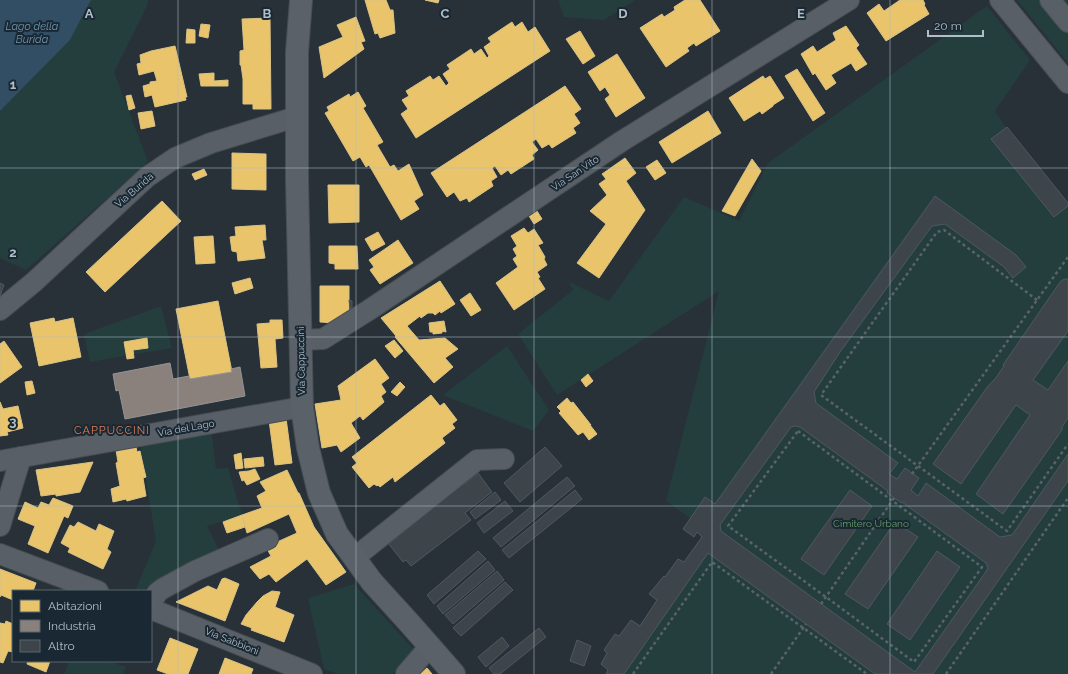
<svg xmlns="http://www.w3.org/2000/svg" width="1068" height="674" viewBox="0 0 1068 674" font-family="Raleway,sans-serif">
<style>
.green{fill:#243e3d}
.water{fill:#314e64}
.homes{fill:#e9c46a;stroke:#d8c287}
.industry{fill:#8a817c;stroke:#959393}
.building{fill:#3d454b;stroke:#4f5860;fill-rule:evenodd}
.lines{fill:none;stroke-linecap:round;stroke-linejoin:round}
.minor-casing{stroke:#464d52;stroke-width:22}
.major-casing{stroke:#454e54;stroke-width:24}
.path{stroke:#5a6368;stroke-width:2.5;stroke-dasharray:3 3;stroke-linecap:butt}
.minor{stroke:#585f66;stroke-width:20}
.major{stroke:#5a6168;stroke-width:22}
.grid{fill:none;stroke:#b0beca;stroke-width:1;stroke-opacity:0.55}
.labels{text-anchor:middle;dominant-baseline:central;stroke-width:4;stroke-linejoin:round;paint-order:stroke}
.street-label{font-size:10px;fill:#b0beca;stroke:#1a2833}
.park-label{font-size:10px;fill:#659d69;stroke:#1a2833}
.water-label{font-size:11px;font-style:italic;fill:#6d95b1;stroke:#1a2833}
.neighbourhood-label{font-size:11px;letter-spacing:1px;fill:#e07c56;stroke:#1a2833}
.grid-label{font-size:13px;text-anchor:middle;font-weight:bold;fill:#b0beca;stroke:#1a2833;stroke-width:4;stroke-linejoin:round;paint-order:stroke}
</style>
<rect width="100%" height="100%" fill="#283138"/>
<g class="green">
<polygon points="91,0 148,0 147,6 114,72 148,162 26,270 0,258 0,111 70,40"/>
<polygon points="558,0 635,0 604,20 564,17"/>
<polygon points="1017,0 1068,0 1068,63"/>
<polygon points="987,6 1030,60 995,111 1006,127 1068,203 1068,674 606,674 608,670 601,664 607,653 604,650 615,634 619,636 631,620 640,625 657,601 649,594 664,576 666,577 678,559 684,562 702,537 697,532 694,537 683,529 690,518 666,501 719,291 557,395 518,334 573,290 569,282 609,301 684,197 739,221 768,163"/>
<polygon points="161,306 172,348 90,362 84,334"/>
<polygon points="507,346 549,410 533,431 443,395"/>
<polygon points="211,429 216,469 228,468 242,515 207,526 220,552 140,591 135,591 156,541 140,443"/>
<polygon points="354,584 415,651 393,674 338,674 324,669 308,598"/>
<polygon points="69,661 108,661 126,667 123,674 64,674"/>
</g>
<polygon class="water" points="0,0 91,0 70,40 0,111"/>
<g class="homes">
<polygon points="365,0 386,0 390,10 393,10 395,33 380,38 378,33 375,34"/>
<polygon points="425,0 439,0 438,3"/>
<polygon points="685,0 700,0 720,31 696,46 694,43 687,48 689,51 666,67 640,28 662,14 664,17 675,10 674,7"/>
<polygon points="900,0 923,0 925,4 924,5 929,14 886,41 867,13 879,4 884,11"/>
<polygon points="356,17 365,41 361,42 364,49 324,78 319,47 343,37 337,25"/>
<polygon points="270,18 271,109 253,109 253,104 243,104 243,79 241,65 240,65 240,51 244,50 242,19"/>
<polygon points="512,22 515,27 522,22 528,32 535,27 550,51 416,138 401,114 408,109 402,100 409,96 406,91 430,76 433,80 439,76 446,86 449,83 443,74 450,69 447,65 471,49 474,54 481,49 487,58 489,56 484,47 491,42 488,38"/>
<polygon points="201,24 210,25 208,38 199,36"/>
<polygon points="846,26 859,45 856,48 867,64 856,71 851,63 831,75 836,83 826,90 815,73 813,75 801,54 813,46 817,52 836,40 833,33"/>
<polygon points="187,29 195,30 195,43 186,43"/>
<polygon points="580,31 595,56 583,64 566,39"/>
<polygon points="175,46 187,97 185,97 186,100 155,107 152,95 145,97 143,86 150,84 150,82 157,81 154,71 139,75 137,64 141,63 140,55 151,51"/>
<polygon points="617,54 645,98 616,117 605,99 610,95 605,87 600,91 588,72"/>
<polygon points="797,69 825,113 813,121 785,76"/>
<polygon points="214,73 214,86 201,86 199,74"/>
<polygon points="763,76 765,79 770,76 784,98 773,105 773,106 762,114 760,111 744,121 729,98"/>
<polygon points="228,80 228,86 214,86 214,81"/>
<polygon points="565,86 581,109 574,114 580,123 573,128 576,133 552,148 549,144 542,148 536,139 532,142 538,150 532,155 534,159 511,174 508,170 501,175 495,166 492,168 497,177 491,181 493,186 469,202 467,198 460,201 454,192 447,197 431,173"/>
<polygon points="358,92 366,106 363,108 383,142 377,145 390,167 394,165 398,171 409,164 423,195 414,201 419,209 401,220 369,165 366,167 360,157 353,161 325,113 329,111 327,107 349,94 350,97"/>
<polygon points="131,95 135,108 129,110 126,96"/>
<polygon points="152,111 155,126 141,129 138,113"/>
<polygon points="708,111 721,133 672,163 659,142"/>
<polygon points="232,153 266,154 266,190 232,189"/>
<polygon points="625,158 636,173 626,181 645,210 599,278 577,263 606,224 590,211 607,195 599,184 606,179 602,174"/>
<polygon points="752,159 761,171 735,216 722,211"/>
<polygon points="657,160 666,173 655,180 646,167"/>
<polygon points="204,169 207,175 195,180 192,174"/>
<polygon points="328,185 359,185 359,222 329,223"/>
<polygon points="162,201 181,221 105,292 86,272"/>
<polygon points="537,211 542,219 534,224 529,216"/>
<polygon points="265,225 266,240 262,240 265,258 238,261 237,252 232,251 230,237 236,236 235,227"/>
<polygon points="524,228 528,233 534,229 543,243 538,245 545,257 544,259 547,265 537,272 540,277 538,278 545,289 514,310 496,283 518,267 513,259 517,256 513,249 517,246 511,236"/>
<polygon points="378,232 385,244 372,251 365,239"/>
<polygon points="213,236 215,263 196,264 194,237"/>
<polygon points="398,240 413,263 380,284 370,270 374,267 369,260"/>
<polygon points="329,246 357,246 358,269 335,269 335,264 329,263"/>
<polygon points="250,278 253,288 235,294 232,283"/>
<polygon points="440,281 455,304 441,313 440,311 435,315 433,313 428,313 421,318 420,316 407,326 419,340 445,338 458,349 445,358 453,367 434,383 395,337 396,336 381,318"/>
<polygon points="320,286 349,286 349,313 334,323 320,322"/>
<polygon points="470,293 481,310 471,316 460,300"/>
<polygon points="218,301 232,372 190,379 176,309"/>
<polygon points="54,318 55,322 73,318 81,357 39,366 30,323"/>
<polygon points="270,320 282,320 283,338 275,339 277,367 261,368 257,324 270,323"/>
<polygon points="444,321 446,332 442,331 442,333 433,334 433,332 430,332 429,323"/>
<polygon points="147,338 148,348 133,350 134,358 127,359 124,342"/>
<polygon points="394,340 403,351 395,358 385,346"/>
<polygon points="4,341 22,367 0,383 0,344"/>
<polygon points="375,359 389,378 381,384 386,392 381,396 384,402 363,420 360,416 351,423 360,438 341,452 337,445 322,448 315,404 341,400 338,386"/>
<polygon points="588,374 593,381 586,387 581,380"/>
<polygon points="32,381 35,393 27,395 25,382"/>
<polygon points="400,382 405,387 397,396 391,392"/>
<polygon points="431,395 440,406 444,403 457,420 452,424 455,428 442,438 445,443 395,482 393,477 380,487 378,485 377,486 374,484 369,488 352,467 357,463 352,457"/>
<polygon points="567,398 571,403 573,402 591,425 590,425 597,434 589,440 583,432 578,435 559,413 561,411 557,407"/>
<polygon points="0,402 3,409 18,406 23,428 7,432 8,435 0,436"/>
<polygon points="286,418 292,463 275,465 269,420"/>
<polygon points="136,447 137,452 140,451 144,469 146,477 143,478 146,496 127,501 126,499 113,502 111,489 120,486 116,463 118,462 116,450"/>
<polygon points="241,453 243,468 236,469 234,455"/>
<polygon points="263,457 264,466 245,468 244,459"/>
<polygon points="93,462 80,492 56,496 56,494 41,496 36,470"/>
<polygon points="255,469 260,479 247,485 244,480 242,481 239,472 249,471"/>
<polygon points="287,470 298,493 299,493 314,527 346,572 326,585 307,559 276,582 269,574 260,579 250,567 271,556 266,547 297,533 289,514 247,533 242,515 262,508 257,496 266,491 260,482"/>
<polygon points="53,498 73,506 68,518 64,516 48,553 28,544 35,526 18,519 25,502 38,508 41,502 49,505"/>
<polygon points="242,515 245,527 227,533 223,522"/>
<polygon points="78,522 96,531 99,524 114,531 107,549 111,552 103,569 68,552 70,548 61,543 70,525 74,527"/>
<polygon points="0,569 36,583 33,591 13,591 13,600 1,595 0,597"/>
<polygon points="225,578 239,584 225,621 176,602 208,586 217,590 222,579"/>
<polygon points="272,591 280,592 275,607 294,615 284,642 251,630 252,628 241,624 246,615 257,602 263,596"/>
<polygon points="6,621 13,624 13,652 8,651 3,663 0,662 0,623 5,624"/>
<polygon points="170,638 198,649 188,674 168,674 157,670"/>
<polygon points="225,658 253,669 251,674 219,674"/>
<polygon points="28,661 50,661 46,672 27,664"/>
<polygon points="427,668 432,674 420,674"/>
</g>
<polygon class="industry" points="170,363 173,379 189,376 190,379 232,372 231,369 240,367 245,396 125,419 119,390 116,391 113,374"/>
<g class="building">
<polygon points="1007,127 1068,203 1068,206 1054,217 991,139"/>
<path d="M935,196L1016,255L1026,267L1013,278L1004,267L945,224L932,226L840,352L814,392L816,403L898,463L889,474L897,479L905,468L919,478L911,490L918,496L926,483L1000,537L1012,535L1068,454V481L933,674H875L708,553L624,674H606L608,670L601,664L607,653L604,650L615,634L619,636L631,620L640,626L657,600L649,594L664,576L665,577L678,559L684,562L702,537L697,532L694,537L683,529L705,497L715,504ZM795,426L800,427L888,491L887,493L894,498L902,503V502L986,563L988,568L985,573L915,672L721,531L720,525L722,522L786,434L791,427Z"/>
<polygon points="1066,279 1068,279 1068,331 1033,380 1048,390 1068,361 1068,418 1062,427 1062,430 1003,514 976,494 1030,415 1016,405 961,484 933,464 988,386 995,379 1004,366 1003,365 1058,285 1062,280"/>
<polygon points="0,283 4,285 0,296"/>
<polygon points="349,300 352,301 352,309 350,309"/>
<polygon points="545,447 562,466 520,502 504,483"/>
<polygon points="478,473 492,492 465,513 471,520 411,566 406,560 403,562 388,543 460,482 463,485"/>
<polygon points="567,477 575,486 501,547 493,538"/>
<polygon points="575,490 582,499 509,558 502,550"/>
<polygon points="850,490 872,506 824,575 801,559"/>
<polygon points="495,492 501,500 475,519 470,512"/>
<polygon points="505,501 513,511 484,533 477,523"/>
<polygon points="895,522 918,537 868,609 845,594"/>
<polygon points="478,551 486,559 434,604 427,595"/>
<polygon points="937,551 960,567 910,640 887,624"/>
<polygon points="488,561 495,570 443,614 437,606"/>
<polygon points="497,571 504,580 453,624 445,615"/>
<polygon points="505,582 513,590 461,636 453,628"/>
<polygon points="539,628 546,637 500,674 494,674 489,668"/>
<polygon points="502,637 509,646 486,667 478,657"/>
<polygon points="577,640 591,646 584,666 570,661"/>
</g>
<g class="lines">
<defs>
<g id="minor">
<polyline points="1000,0 1068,83"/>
<polyline points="1050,0 1068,22"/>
<polyline points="0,310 34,282 147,177 175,158 211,143 296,117"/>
<polyline points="301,340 323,339 369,310 622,141 849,0"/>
<polyline points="0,461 302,407"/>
<polyline points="0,526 21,457"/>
<polyline points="0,554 98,591"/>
<polyline points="354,558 477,460 504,459"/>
<polyline points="151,604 157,593 162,589 195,571 268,539"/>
<polyline points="151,609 312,674"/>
<polyline points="406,674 430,646"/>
</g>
<polyline id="major" points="301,0 297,52 297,180 302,407 308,448 319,493 337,534 372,582 412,626 454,674"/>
</defs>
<use href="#minor" class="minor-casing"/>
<use href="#major" class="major-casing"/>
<g class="path">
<polyline points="1037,300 944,230 937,232 821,395 1007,531 1068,444"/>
<polygon points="798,431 982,567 914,662 826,597 728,526"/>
<polyline points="912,474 1068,257"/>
<polyline points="821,604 894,498"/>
<polyline points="633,674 712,562 867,674"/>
<polyline points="771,674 806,624"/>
<polyline points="946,674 1068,498"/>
</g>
<use href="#minor" class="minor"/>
<use href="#major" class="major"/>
</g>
<path class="grid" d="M178,0V674M356,0V674M534,0V674M712,0V674M890,0V674M0,168H1068M0,337H1068M0,506H1068"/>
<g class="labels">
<g class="street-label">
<text transform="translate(575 173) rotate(-34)">Via San Vito</text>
<text transform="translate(134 190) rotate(-41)">Via Burida</text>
<text transform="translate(301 361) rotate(-91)">Via Cappuccini</text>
<text transform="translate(186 428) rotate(-10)">Via del Lago</text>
<text transform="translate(232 641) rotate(22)">Via Sabbioni</text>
</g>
<g class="park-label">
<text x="871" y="523">Cimitero Urbano</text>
</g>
<g class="water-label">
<text x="32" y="26">Lago della<tspan x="32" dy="13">Burida</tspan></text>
</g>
<g class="neighbourhood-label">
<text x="112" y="430">CAPPUCCINI</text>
</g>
</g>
<g class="grid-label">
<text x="89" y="18">A</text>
<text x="267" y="18">B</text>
<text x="445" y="18">C</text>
<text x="623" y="18">D</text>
<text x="801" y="18">E</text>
<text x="13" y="89">1</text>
<text x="13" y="257">2</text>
<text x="13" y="426">3</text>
</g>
<rect x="12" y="590" width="140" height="72" fill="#1a2833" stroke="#56646f"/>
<rect x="20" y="600" width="20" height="12" fill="#e9c46a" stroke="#56646f"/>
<text x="48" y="610" font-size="12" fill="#b0beca">Abitazioni</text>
<rect x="20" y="620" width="20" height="12" fill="#8a817c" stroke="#56646f"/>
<text x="48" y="630" font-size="12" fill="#b0beca">Industria</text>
<rect x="20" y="640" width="20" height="12" fill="#3d454b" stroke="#56646f"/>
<text x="48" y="650" font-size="12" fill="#b0beca">Altro</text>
<path d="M928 30v6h55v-6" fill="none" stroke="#b0beca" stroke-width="2"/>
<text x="934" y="30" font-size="12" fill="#b0beca" stroke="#1a2833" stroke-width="3" paint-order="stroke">20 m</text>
</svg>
